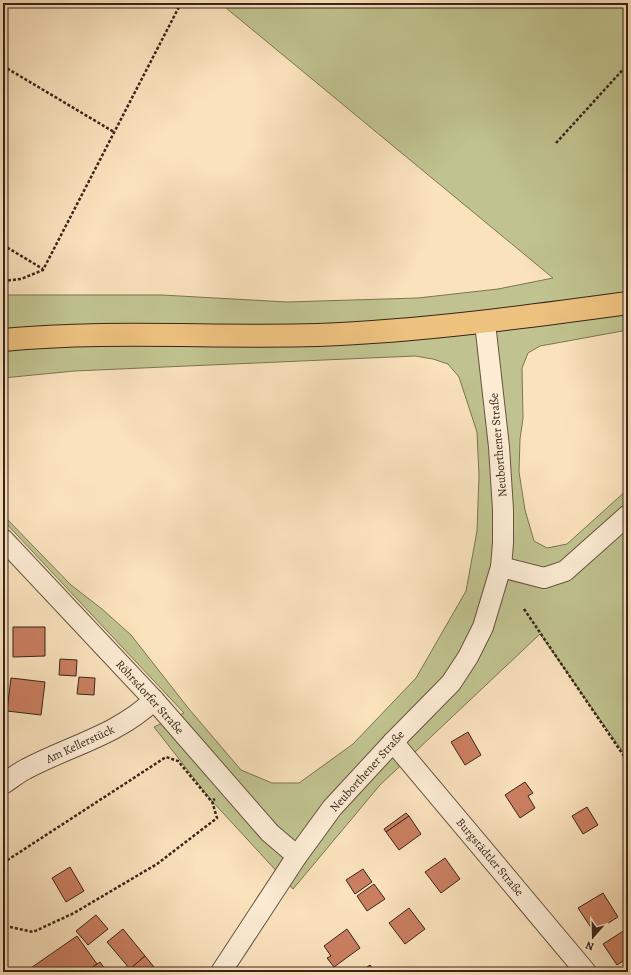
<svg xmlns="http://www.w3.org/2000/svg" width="631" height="975" viewBox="0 0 631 975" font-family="Alegreya,serif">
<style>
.green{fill:#c0c38f;stroke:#7c7454}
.building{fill:#ca7f61;stroke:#37251a}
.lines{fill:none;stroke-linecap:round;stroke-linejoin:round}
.minor-casing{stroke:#685443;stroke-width:22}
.major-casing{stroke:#37251a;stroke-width:24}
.path{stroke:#37251a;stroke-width:2.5;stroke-dasharray:3 2;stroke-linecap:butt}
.minor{stroke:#fcecd4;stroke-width:20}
.major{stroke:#edc17e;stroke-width:22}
.labels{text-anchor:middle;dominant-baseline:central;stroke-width:3.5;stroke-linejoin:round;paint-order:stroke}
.street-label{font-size:12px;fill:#37251a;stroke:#fcecd4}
</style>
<rect width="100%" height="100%" fill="#fae2bd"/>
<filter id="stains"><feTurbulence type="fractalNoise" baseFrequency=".005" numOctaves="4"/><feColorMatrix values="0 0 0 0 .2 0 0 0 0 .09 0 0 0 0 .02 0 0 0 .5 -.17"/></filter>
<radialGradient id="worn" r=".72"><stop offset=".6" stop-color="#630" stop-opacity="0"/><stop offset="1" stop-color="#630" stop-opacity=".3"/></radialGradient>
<polygon class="green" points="220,3 628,3 628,330 540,346 528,353 522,368 523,418 520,439 519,472 525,510 534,541 547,548 567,544 628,489 628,759 540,634 380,785 293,889 212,801 154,727 184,713 3,520 3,515 71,585 102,609 131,635 189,709 241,770 272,783 299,783 353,744 416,678 466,591 477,531 479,476 477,432 459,377 448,364 433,359 415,356 74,371 3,378 3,295 162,295 287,302 418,298 498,289 553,278"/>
<g class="building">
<polygon points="13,627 45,627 45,656 13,657"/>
<polygon points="60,659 77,660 76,676 59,675"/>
<polygon points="79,677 95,678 94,695 77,694"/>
<polygon points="11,678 45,682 41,715 7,711"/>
<polygon points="468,732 481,755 465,765 451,742"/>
<polygon points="525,782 533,793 528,796 535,808 520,818 505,795"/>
<polygon points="587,807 598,825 583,834 572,816"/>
<polygon points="406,813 409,816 386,832 384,829"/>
<polygon points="409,816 421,834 399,850 386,832"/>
<polygon points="445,858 460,879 441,893 425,872"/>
<polygon points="70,867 84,891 66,902 52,878"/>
<polygon points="363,869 372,882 355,894 346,880"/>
<polygon points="374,884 385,899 367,911 357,896"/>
<polygon points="603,893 618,917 594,932 578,908"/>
<polygon points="409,908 425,929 405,944 389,923"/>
<polygon points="96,915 108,929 88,945 76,931"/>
<polygon points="628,928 628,958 617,965 603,944"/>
<polygon points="123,929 145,956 130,969 107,942"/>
<polygon points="347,929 360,948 334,967 327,958 331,956 324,946"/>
<polygon points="77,936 97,964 85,972 25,972"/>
<polygon points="145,956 154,967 148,972 132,972 130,969"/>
<polygon points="100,962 107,972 85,972"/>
<polygon points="370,965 375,972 360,972"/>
</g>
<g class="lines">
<defs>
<g id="minor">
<polyline points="3,539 154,700 270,833 297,856"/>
<polyline points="501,567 544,578 565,571 628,515"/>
<polyline points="393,742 586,972"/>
<path d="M3,784C11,779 18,773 26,769C69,746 118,735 154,700"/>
<polyline points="221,972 297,856 332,808 393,742 451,683 468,657 483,627 501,567 503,543 503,510 499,447 485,323"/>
</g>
<path id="major" d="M3,340C108,330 213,338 318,335C422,331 525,317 628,303"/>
</defs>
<use href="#minor" class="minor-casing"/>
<use href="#major" class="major-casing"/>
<g class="path">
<polyline points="3,66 114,132"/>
<polyline points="556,143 628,64"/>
<polyline points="3,245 43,269"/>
<polyline points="3,281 21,279 43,270 181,3"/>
<polyline points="524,609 628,762"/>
<polyline points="3,863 166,757 178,761 212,802"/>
<polyline points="10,927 33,932 74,913 157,864 217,818 212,801 215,799"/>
<polyline points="125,967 129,972"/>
</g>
<use href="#minor" class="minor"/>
<use href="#major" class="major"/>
</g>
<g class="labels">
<g class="street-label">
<text transform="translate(498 445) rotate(-95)">Neuborthener Straße</text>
<text transform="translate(150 697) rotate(48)">Röhrsdorfer Straße</text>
<text transform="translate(80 744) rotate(-25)">Am Kellerstück</text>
<text transform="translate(367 771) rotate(-48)">Neuborthener Straße</text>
<text transform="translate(490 857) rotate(50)">Burgstädtler Straße</text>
</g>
</g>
<rect width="631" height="975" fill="none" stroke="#fae2bd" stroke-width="16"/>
<rect x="4" y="4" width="623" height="967" fill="none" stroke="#37251a" stroke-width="2"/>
<rect x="8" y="8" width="615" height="959" fill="none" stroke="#37251a"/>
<g transform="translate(593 937) rotate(200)" stroke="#fcecd4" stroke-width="3" paint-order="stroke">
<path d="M0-3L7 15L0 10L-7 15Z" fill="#37251a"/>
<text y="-6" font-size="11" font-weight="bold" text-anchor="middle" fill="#37251a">N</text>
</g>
<rect width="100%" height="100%" filter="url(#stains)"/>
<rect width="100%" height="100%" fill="url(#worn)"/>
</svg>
